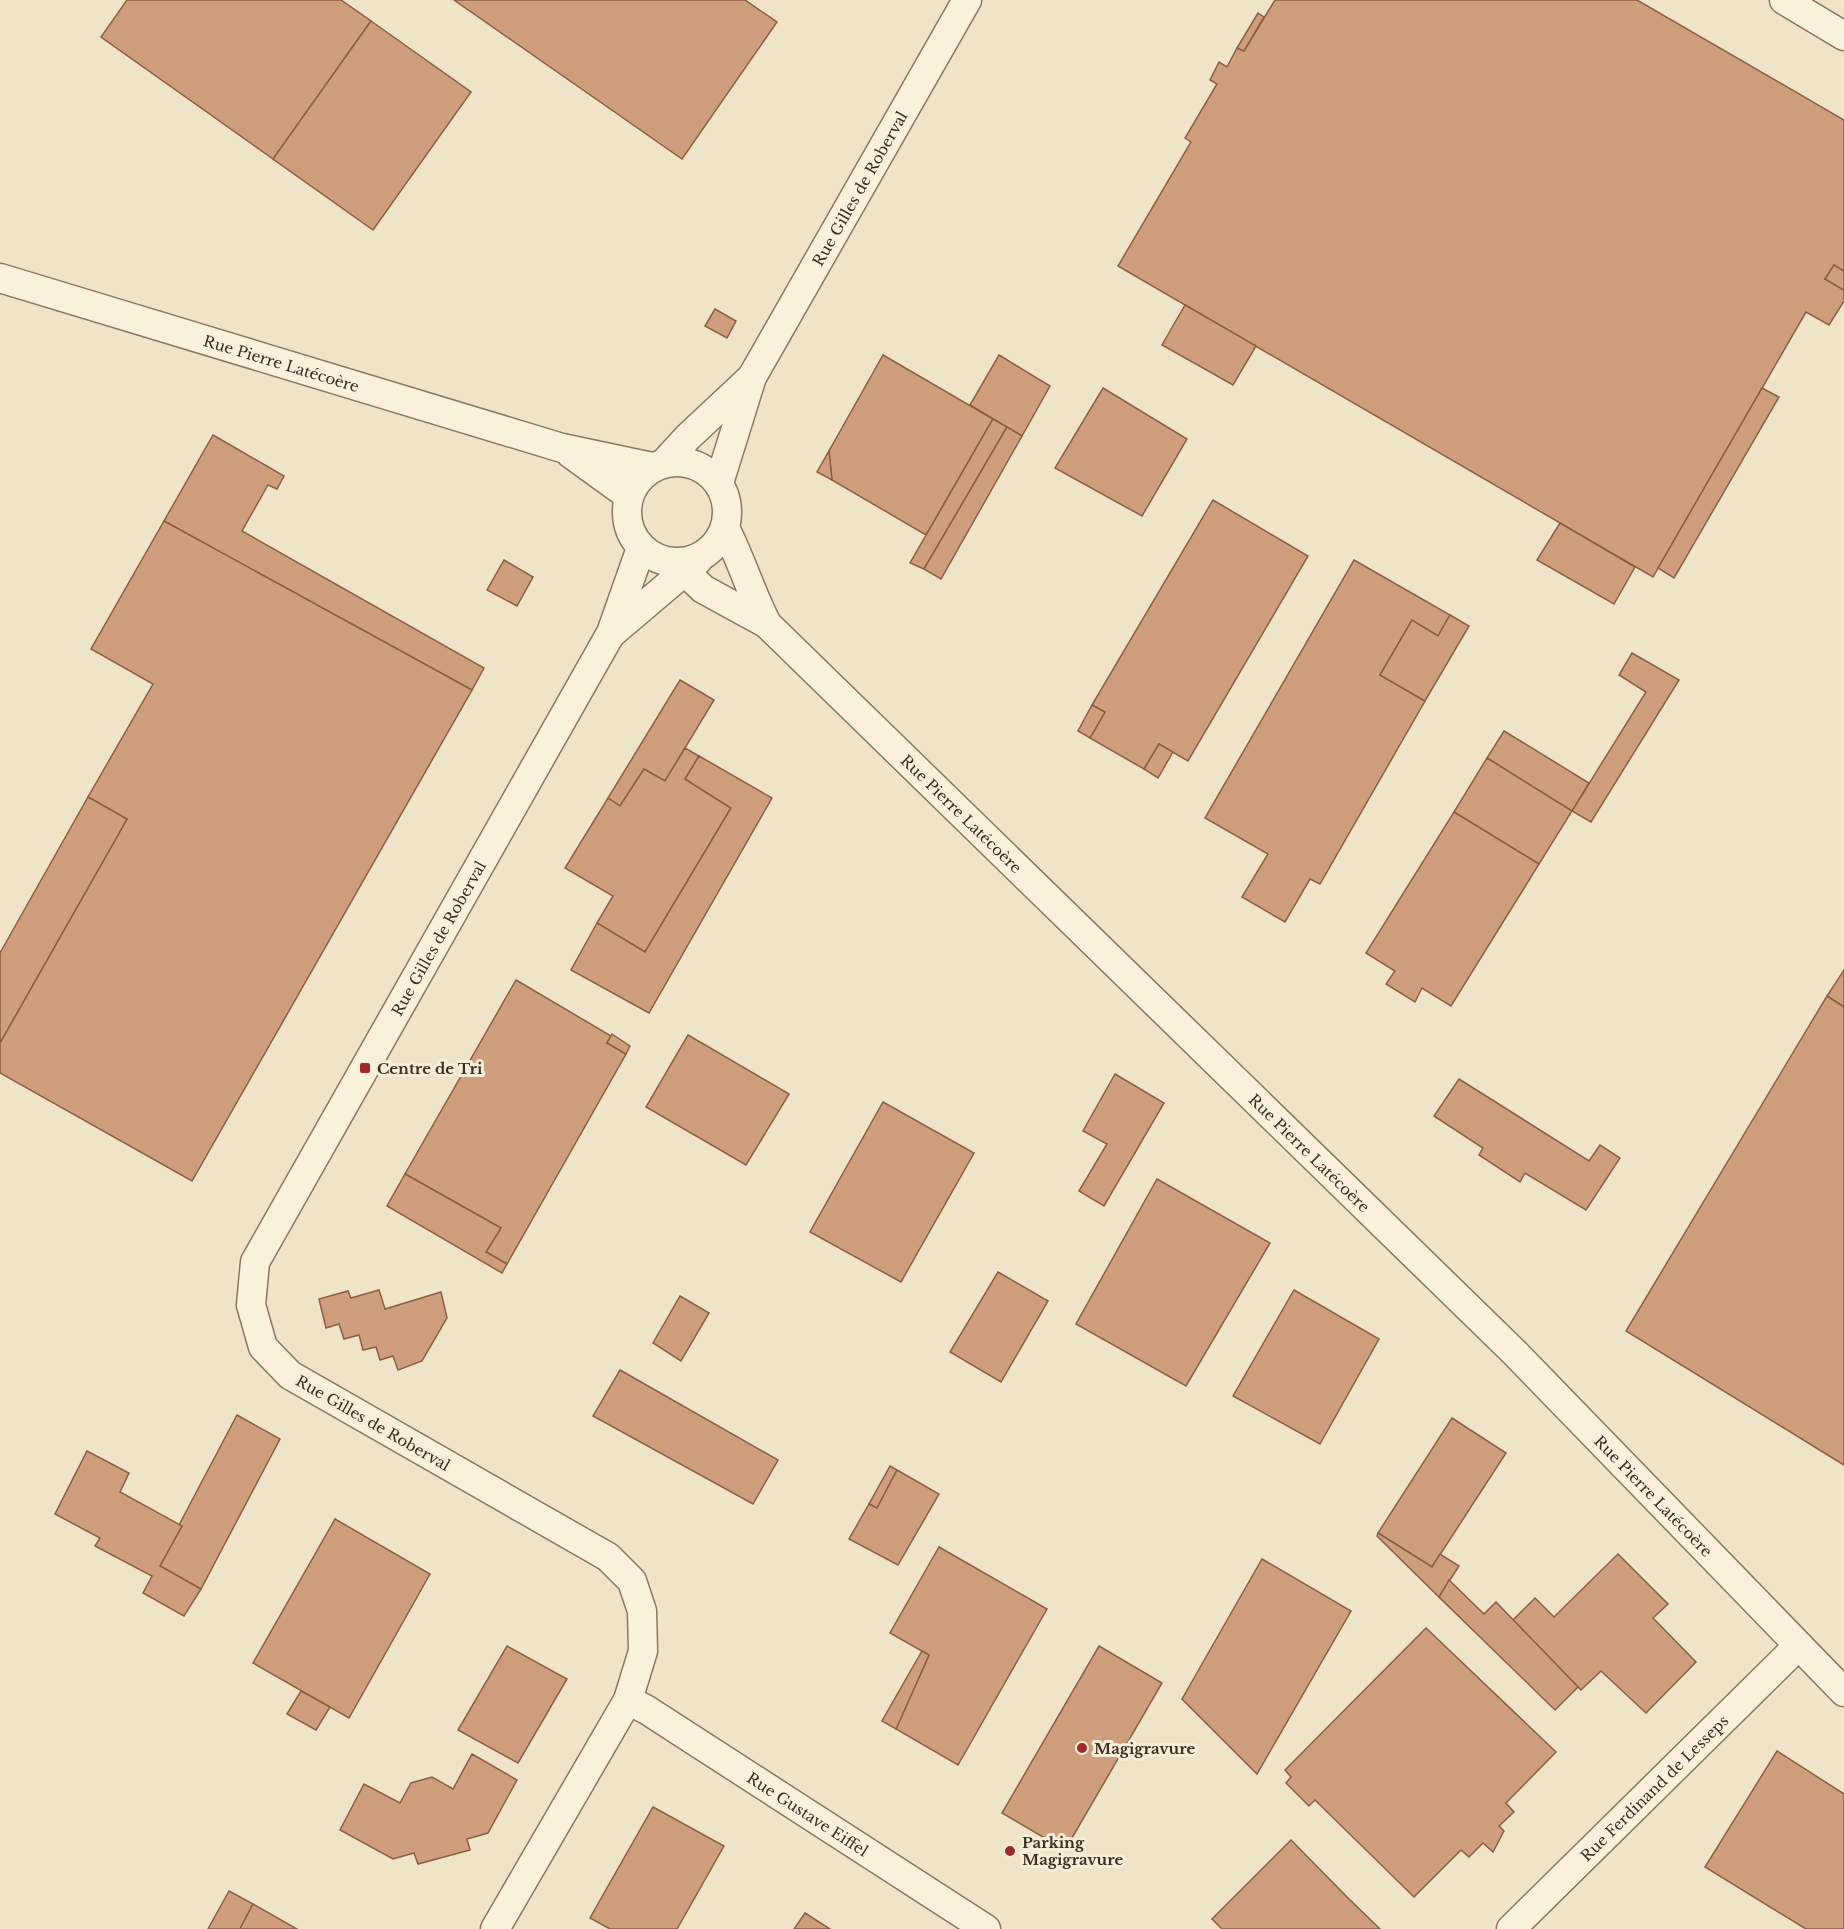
<svg xmlns="http://www.w3.org/2000/svg" width="1844" height="1929" viewBox="0 0 1844 1929" font-family="'Libre Baskerville',serif">
<style>
.building{fill:#cf9f7d;stroke:#8d5f41;stroke-width:1.5}
.lines{fill:none;stroke-linecap:round;stroke-linejoin:round}
.minor-casing{stroke:#8d765c;stroke-width:31}
.minor{stroke:#faf1dc;stroke-width:28}
.poi-dot{fill:#9e2a2b;stroke:#f7eed8;stroke-width:2}
.labels{text-anchor:middle;dominant-baseline:central;stroke-width:6;stroke-linejoin:round;paint-order:stroke}
.street-label{font-size:15px;fill:#3d2e20;stroke:#f7eed8}
.poi-label{font-size:15px;font-weight:bold;fill:#3d2e20;stroke:#f7eed8;text-anchor:start}
</style>
<rect width="100%" height="100%" fill="#f0e4c8"/>
<g class="building">
<polygon points="127,0 341,0 371,21 273,159 101,37"/>
<polygon points="454,0 745,0 777,22 682,159"/>
<polygon points="1275,0 1637,0 1844,120 1844,271 1834,265 1825,279 1844,290 1844,301 1829,325 1806,312 1653,577 1118,266 1191,142 1185,138 1217,84 1210,80 1219,62 1227,67 1237,48 1244,51"/>
<polygon points="1258,13 1264,17 1244,51 1237,48"/>
<polygon points="371,21 471,92 373,230 273,159"/>
<polygon points="1834,265 1844,271 1844,290 1825,279"/>
<polygon points="1185,305 1256,346 1233,385 1162,345"/>
<polygon points="715,309 736,321 727,338 705,326"/>
<polygon points="883,355 993,419 926,535 832,480 829,451"/>
<polygon points="999,355 1050,386 1022,436 970,405"/>
<polygon points="1103,388 1187,439 1142,516 1055,468"/>
<polygon points="1762,388 1779,397 1674,578 1658,568"/>
<polygon points="993,419 1007,427 924,569 910,563"/>
<polygon points="1007,427 1022,436 941,579 924,569"/>
<polygon points="213,435 284,476 277,489 268,485 242,531 484,668 472,690 164,521"/>
<polygon points="829,451 832,480 817,472"/>
<polygon points="1213,500 1308,556 1188,761 1159,744 1144,769 1090,738 1105,712 1092,705"/>
<polygon points="164,521 472,690 192,1181 0,1073 0,1043 127,819 88,797 153,684 91,649"/>
<polygon points="1560,523 1635,567 1614,604 1537,560"/>
<polygon points="504,560 533,577 517,606 487,590"/>
<polygon points="1354,560 1450,615 1438,636 1412,620 1380,675 1425,701 1320,884 1310,879 1285,922 1242,897 1268,854 1205,818"/>
<polygon points="1450,615 1469,626 1425,701 1380,675 1412,620 1438,636"/>
<polygon points="1632,653 1679,680 1591,822 1572,811 1646,692 1619,675"/>
<polygon points="680,680 714,700 665,781 644,769 620,806 608,798"/>
<polygon points="1092,705 1105,712 1090,738 1078,731"/>
<polygon points="1504,731 1589,783 1572,811 1487,758"/>
<polygon points="1159,744 1173,752 1158,778 1144,769"/>
<polygon points="685,748 699,756 685,779 731,808 645,952 597,923 613,896 565,868 608,798 620,806 644,769 665,781"/>
<polygon points="699,756 772,798 649,1013 571,970 597,923 645,952 731,808 685,779"/>
<polygon points="1487,758 1572,811 1539,864 1454,812"/>
<polygon points="88,797 127,819 0,1043 0,953"/>
<polygon points="1454,812 1539,864 1451,1006 1422,988 1415,1002 1386,984 1395,971 1366,953"/>
<polygon points="1844,970 1844,1007 1827,996"/>
<polygon points="516,980 611,1036 607,1043 626,1054 507,1264 486,1252 501,1228 405,1174"/>
<polygon points="1827,996 1844,1007 1844,1465 1626,1331"/>
<polygon points="612,1034 630,1046 626,1054 607,1043"/>
<polygon points="688,1035 789,1094 746,1165 646,1107"/>
<polygon points="1115,1074 1164,1103 1104,1206 1079,1191 1107,1144 1083,1131"/>
<polygon points="1459,1079 1589,1161 1600,1145 1620,1158 1586,1210 1525,1173 1520,1182 1479,1155 1483,1148 1434,1116"/>
<polygon points="883,1102 974,1153 901,1282 810,1232"/>
<polygon points="405,1174 501,1228 486,1252 507,1264 502,1273 387,1206"/>
<polygon points="1157,1179 1270,1243 1186,1386 1076,1324"/>
<polygon points="998,1272 1048,1301 1001,1382 950,1352"/>
<polygon points="379,1290 385,1309 441,1292 447,1318 422,1361 398,1370 393,1356 380,1360 376,1347 363,1350 359,1335 344,1339 339,1324 326,1328 319,1299 348,1291 351,1298"/>
<polygon points="1294,1290 1379,1339 1320,1444 1233,1396"/>
<polygon points="680,1296 709,1313 681,1361 653,1343"/>
<polygon points="620,1370 778,1460 753,1504 593,1416"/>
<polygon points="237,1415 280,1439 201,1589 160,1566 182,1526 179,1525"/>
<polygon points="1452,1418 1506,1453 1432,1567 1378,1533"/>
<polygon points="87,1451 129,1473 120,1492 182,1526 160,1566 201,1589 184,1616 143,1593 152,1576 95,1546 100,1538 55,1514"/>
<polygon points="890,1466 897,1470 877,1508 869,1504"/>
<polygon points="897,1470 939,1494 898,1565 849,1539 869,1504 877,1508"/>
<polygon points="335,1519 430,1574 349,1718 253,1663"/>
<polygon points="1378,1533 1432,1567 1440,1554 1459,1566 1439,1597 1377,1536"/>
<polygon points="939,1547 1047,1609 958,1765 896,1729 929,1655 890,1633"/>
<polygon points="1618,1554 1668,1604 1653,1618 1696,1662 1646,1713 1601,1671 1581,1690 1513,1620 1535,1598 1554,1617"/>
<polygon points="1262,1559 1351,1611 1257,1774 1182,1699"/>
<polygon points="1449,1580 1484,1614 1496,1602 1578,1687 1555,1710 1439,1597"/>
<polygon points="1426,1628 1556,1752 1506,1803 1514,1812 1499,1826 1504,1831 1493,1852 1483,1843 1469,1857 1461,1850 1414,1897 1315,1800 1309,1806 1286,1783 1291,1777 1285,1770"/>
<polygon points="507,1646 567,1679 518,1763 458,1730"/>
<polygon points="1099,1646 1162,1683 1065,1850 1002,1813"/>
<polygon points="922,1651 929,1655 896,1729 882,1721"/>
<polygon points="301,1691 330,1707 316,1730 287,1714"/>
<polygon points="1777,1751 1844,1794 1844,1929 1806,1929 1705,1867"/>
<polygon points="472,1754 517,1780 488,1833 467,1839 470,1850 418,1864 414,1853 393,1859 340,1830 364,1784 400,1803 411,1783 432,1777 453,1789"/>
<polygon points="653,1807 724,1846 677,1929 610,1929 590,1918"/>
<polygon points="1291,1840 1347,1897 1380,1929 1222,1929 1212,1919"/>
<polygon points="229,1891 253,1904 240,1929 208,1929"/>
<polygon points="253,1904 297,1929 240,1929"/>
<polygon points="805,1913 830,1929 794,1929"/>
</g>
<g class="lines">
<defs>
<g id="minor">
<polyline points="1784,0 1844,36"/>
<path id="s1" d="M0,278L562,448L652,467"/>
<polyline points="571,454 629,496"/>
<circle cx="677" cy="512" r="50"/>
<polyline points="665,462 688,437 751,378"/>
<path id="s2" d="M719,483L752,377L967,0"/>
<path d="M725,528C741,559 751,593 767,624"/>
<path id="s3" d="M676,563L703,589L767,624L1515,1353L1844,1692"/>
<polyline points="612,633 698,560"/>
<path id="s4" d="M628,1700L647,1710L986,1929"/>
<path id="s5" d="M495,1929L628,1700L643,1651L642,1611L632,1581L608,1557L290,1375L263,1347L251,1305L255,1262L611,633L641,548"/>
<path id="s6" d="M1511,1929L1798,1646"/>
</g>
</defs>
<use href="#minor" class="minor-casing"/>
<use href="#minor" class="minor"/>
</g>
<g class="poi-dot">
<rect x="359" y="1062" width="12" height="12" rx="3"/>
<circle cx="1082" cy="1748" r="6"/>
<circle cx="1010" cy="1851" r="6"/>
</g>
<g class="labels">
<g class="street-label">
<text stroke="none"><textPath href="#s2" startOffset="328">Rue Gilles de Roberval</textPath></text>
<text stroke="none"><textPath href="#s1" startOffset="294">Rue Pierre Latécoère</textPath></text>
<text stroke="none"><textPath href="#s3" startOffset="382">Rue Pierre Latécoère</textPath></text>
<text stroke="none"><textPath href="#s5" startOffset="1286">Rue Gilles de Roberval</textPath></text>
<text stroke="none"><textPath href="#s3" startOffset="868">Rue Pierre Latécoère</textPath></text>
<text transform="translate(373 1423) rotate(30)">Rue Gilles de Roberval</text>
<text stroke="none"><textPath href="#s3" startOffset="1354">Rue Pierre Latécoère</textPath></text>
<text stroke="none"><textPath href="#s6" startOffset="201">Rue Ferdinand de Lesseps</textPath></text>
<text stroke="none"><textPath href="#s4" startOffset="213">Rue Gustave Eiffel</textPath></text>
</g>
<g class="poi-label">
<text x="377" y="1068">Centre de Tri</text>
<text x="1094" y="1748">Magigravure</text>
<text x="1022" y="1842">Parking<tspan x="1022" dy="17">Magigravure</tspan></text>
</g>
</g>
</svg>
